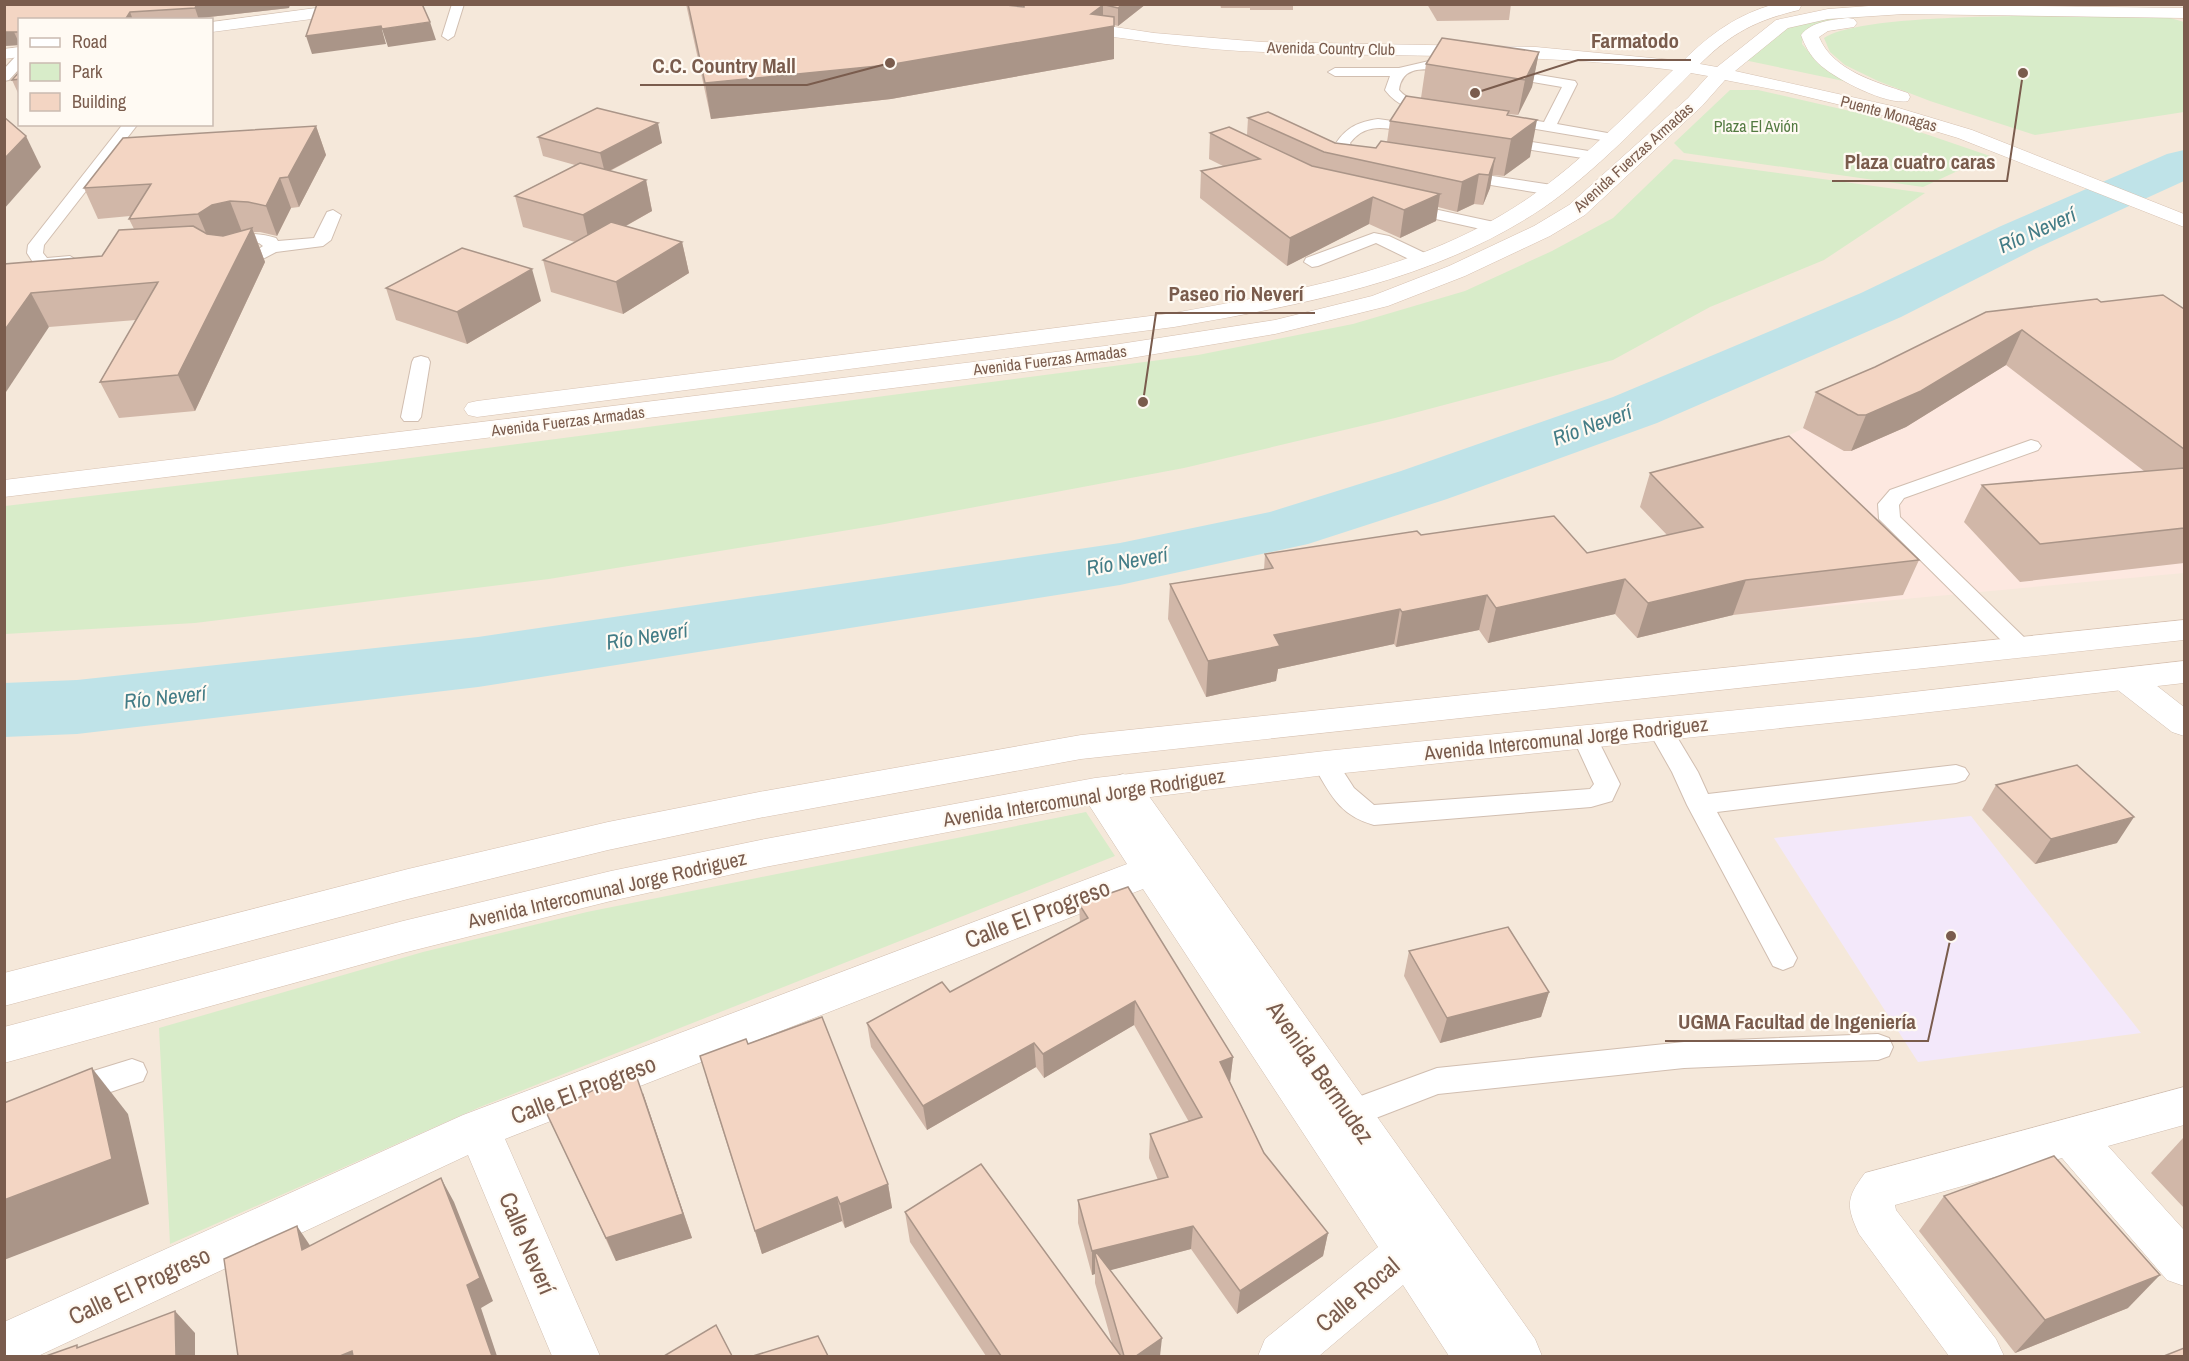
<svg xmlns="http://www.w3.org/2000/svg" width="2189" height="1361" viewBox="0 0 2189 1361" font-family="'Archivo Narrow',sans-serif">
<style>
.residential{fill:#f5e8da;fill-rule:evenodd}
.commercial{fill:#fde8e0}
.education{fill:#f3e8fa}
.green{fill:#d8ecc9}
.lines{fill:none;stroke-linecap:round;stroke-linejoin:round}
.river{fill:#bfe3e8;fill-rule:evenodd}
.lane-casing{stroke:#d1beb0;stroke-width:2}
.street-casing{stroke:#d1beb0;stroke-width:1}
.secondary-casing{stroke:#d6c0b0;stroke-width:1}
.lane{fill:#fff;fill-rule:evenodd}
.street{fill:#fff;fill-rule:evenodd}
.secondary{fill:#fff;fill-rule:evenodd}
.wall{fill:#d1b7a8}
.shaded-wall{fill:#aa9588}
.building{fill:#f3d5c3;stroke:#aa9588;stroke-width:1.5}
.labels{text-anchor:middle;dominant-baseline:central;stroke-width:4.5;stroke-linejoin:round;paint-order:stroke}
.far-street-label{font-size:16px;fill:#7a5c4d;stroke:#fffaf3}
.far-park-label{font-size:16px;fill:#537a41;stroke:#fffaf3}
.street-label{font-size:20px;fill:#7a5c4d;stroke:#fffaf3}
.water-label{font-size:21px;font-style:italic;fill:#437c86;stroke:#fffaf3}
.near-street-label{font-size:24px;fill:#7a5c4d;stroke:#fffaf3}
.leader{fill:none;stroke:#7a5c4d;stroke-width:2}
.callout-dot{fill:#7a5c4d;stroke:#fffaf3;stroke-width:2}
.callout-label{font-size:21px;text-anchor:middle;font-weight:bold;fill:#7a5c4d;stroke:#fffaf3;stroke-width:4.5;stroke-linejoin:round;paint-order:stroke}
</style>
<rect width="100%" height="100%" fill="#fdf6ec"/>
<path class="residential" d="M5,5H2184V1356H5ZM20,20H212V124H20Z"/>
<polygon class="commercial" points="2080,334 2184,407 2184,573 1742,614 1640,507 1956,355"/>
<polygon class="education" points="1971,816 2141,1033 1918,1062 1774,838"/>
<g class="green">
<path d="M1905,13C1870,16 1834,16 1803,33L1802,44L1813,57L1853,83L1744,60L1787,28L1834,17Z"/>
<path d="M2016,16L2167,17L2184,22V112L2035,135L1930,101L1878,81L1845,65L1830,52L1824,38C1855,18 1974,17 2016,16Z"/>
<polygon points="1730,90 1758,90 1876,117 1990,156 1923,187 1684,153 1674,143"/>
<polygon points="1674,159 1925,193 1824,260 1710,307 1613,360 1395,418 1184,468 879,525 549,579 195,623 5,634 5,506 372,463 1198,355 1353,324 1465,291 1552,251 1613,218"/>
<polygon points="1086,812 1115,856 480,1107 170,1244 159,1028 423,952 587,912"/>
</g>
<g class="lines">
<polygon class="river" points="2184,150 2184,181 2037,248 1901,317 1657,423 1447,499 1308,544 1120,585 478,687 77,734 4,737 4,683 77,680 478,637 1120,543 1270,512 1401,471 1613,397 1861,293 2001,226 2167,154"/>
<defs>
<g id="lane">
<polygon points="452,4 464,4 454,36 448,40 442,36"/>
<polygon points="20,56 20,68 9,80 4,81 4,69 15,57"/>
<path d="M1429,61L1459,62L1466,66C1450,80 1404,53 1399,90C1409,102 1423,101 1438,105L1440,108L1438,111C1419,116 1396,105 1385,90L1390,76H1335L1328,72L1335,68H1399Z"/>
<polygon points="1502,69 1575,81 1577,84 1557,124 1613,134 1620,138 1613,142 1501,123 1499,120 1506,116 1544,122 1562,87 1497,76 1495,73"/>
<path d="M1378,119L1421,125L1428,129C1413,144 1375,110 1350,143L1353,150L1375,162L1373,165H1363L1342,156L1336,143C1347,127 1358,122 1378,119Z"/>
<polygon points="123,124 138,124 44,245 43,253 47,258 70,256 78,261 70,266 36,267 27,253 28,245"/>
<polygon points="1500,137 1595,152 1602,156 1595,160 1495,144 1493,141 1495,138"/>
<polygon points="1459,171 1552,185 1560,190 1552,195 1454,179 1451,176"/>
<polygon points="1406,203 1494,222 1502,227 1494,232 1400,211 1398,208"/>
<path d="M333,210L341,215L331,240L323,246L276,252L257,262L235,267L215,263L207,255C220,231 252,231 276,238L278,241L314,238L327,212ZM246,243H259L263,246C252,254 237,261 224,254L234,247Z"/>
<polygon points="1374,233 1389,236 1429,255 1431,259 1429,263 1417,263 1376,243 1318,266 1312,267 1304,262 1306,258"/>
<polygon points="421,356 428,358 430,362 421,417 418,421 404,421 401,417 412,362 414,358"/>
<polygon points="2031,440 2038,442 2041,446 2038,450 1904,498 1899,505 1900,517 2030,643 2034,648 2030,653 2022,656 2014,653 1883,523 1879,519 1878,504 1890,490"/>
<polygon points="1659,719 1668,722 1698,772 1708,794 1956,765 1965,768 1969,774 1965,780 1956,783 1717,812 1797,958 1793,966 1783,970 1773,966 1687,805 1672,772 1647,728 1650,722"/>
<path d="M1584,727L1593,730L1620,784L1612,801L1591,807L1374,825C1338,815 1330,793 1312,763L1316,757L1325,754L1334,757L1354,788L1374,805L1590,789L1594,784L1572,736L1575,730Z"/>
<polygon points="1878,1034 1889,1038 1893,1047 1889,1056 1878,1060 1684,1068 1438,1094 1350,1128 1339,1124 1334,1114 1339,1104 1437,1068 1684,1042"/>
<polygon points="132,1059 143,1063 147,1072 143,1081 72,1105 61,1101 56,1091 61,1081"/>
</g>
<g id="street">
<polygon points="346,4 397,4 389,9 212,32 212,22"/>
<polygon points="20,47 20,57 4,59 4,49"/>
<polygon points="2126,668 2138,671 2184,707 2184,736 2172,732 2114,687 2110,679 2114,671"/>
<polygon points="1123,774 1136,778 1188,851 1535,1339 1542,1356 1449,1356 1403,1285 1319,1356 1258,1356 1265,1339 1378,1247 1143,889 505,1139 600,1356 552,1356 468,1155 38,1356 4,1356 4,1322 463,1115 1127,864 1080,791 1085,782 1098,778 1109,781 1110,778"/>
<path d="M2184,1087V1125L2108,1146L2184,1230V1286L2167,1280L2062,1158L1895,1205L1896,1210L1996,1339L2004,1356H1949L1859,1234C1846,1206 1846,1198 1865,1173Z"/>
</g>
<g id="secondary">
<path d="M1775,4L1801,6L1799,10C1757,20 1731,33 1700,64L1717,67L1776,20L1828,9L1896,4L2184,8V18L1904,14L1828,19L1788,28L1735,71L1892,106L1972,130L2184,214V227L1958,138L1878,114L1787,92L1725,80L1702,106L1585,215L1550,236L1465,276L1388,306L1275,334L1113,361L4,497V480L1113,345L1275,320L1372,296L1449,266L1534,226L1569,205L1688,98L1708,76L1691,73C1647,117 1594,173 1543,208C1434,281 1301,305 1174,327L477,417L468,415L464,409L468,403L477,401L1174,313C1296,291 1426,269 1530,197C1582,161 1627,114 1673,70C1537,52 1400,58 1264,52C1198,50 1133,40 1069,30L1063,29L1060,25L1063,21L1069,20L1154,33L1262,42L1536,47L1683,61C1710,34 1738,14 1775,4Z"/>
<path d="M1848,18L1854,19L1857,23L1854,27L1828,31L1819,37C1833,71 1876,82 1908,93L1910,97L1908,101C1887,106 1833,78 1818,63C1810,55 1805,46 1801,35C1812,21 1832,20 1848,18Z"/>
<polygon points="2184,620 2184,640 1081,759 759,818 608,850 408,899 4,1006 4,973 408,869 608,822 759,792 1081,735"/>
<polygon points="2184,661 2184,683 1869,719 1325,775 1095,804 765,867 611,901 403,953 4,1063 4,1027 403,921 611,871 765,839 1095,778 1325,751 1869,697"/>
</g>
</defs>
<use href="#lane" class="lane-casing"/>
<use href="#street" class="street-casing"/>
<use href="#secondary" class="secondary-casing"/>
<use href="#lane" class="lane"/>
<use href="#street" class="street"/>
<use href="#secondary" class="secondary"/>
</g>
<g class="wall">
<polygon points="4,4 290,4 289,8 200,18 200,20 20,20 20,45 4,46"/>
<polygon points="686,4 996,4 1024,7 1024,4 1146,4 1118,26 1114,25 1114,59 891,99 711,119"/>
<polygon points="1220,4 1293,4 1293,10 1250,10 1250,8 1221,8"/>
<polygon points="1427,4 1511,4 1509,20 1437,21"/>
<polygon points="1539,52 1532,87 1518,115 1508,114 1508,115 1530,157 1504,176 1492,175 1490,188 1483,205 1474,204 1457,212 1438,207 1436,221 1400,238 1369,224 1287,266 1200,198 1201,171 1223,166 1209,159 1210,133 1247,135 1248,118 1335,143 1376,148 1387,142 1390,121 1421,98 1426,64"/>
<polygon points="20,71 20,93 18,93 12,80"/>
<polygon points="316,126 326,155 299,207 291,208 277,236 260,232 254,232 265,262 195,411 119,418 100,382 136,320 49,327 4,264 102,256 134,229 129,219 130,216 98,219 84,188"/>
<polygon points="538,137 662,143 610,171 646,180 652,211 626,226 682,242 689,273 623,314 551,292 543,260 575,242 523,227 515,196 575,165 543,156"/>
<polygon points="386,288 541,301 467,344 396,320"/>
<polygon points="2101,302 2184,309 2184,563 2020,582 1964,522 1982,485 2144,471 2006,365 1906,427 1851,451 1844,451 1803,428 1816,392"/>
<polygon points="1650,473 1919,560 1903,595 1733,615 1637,638 1615,614 1488,643 1479,630 1396,647 1394,644 1278,669 1276,681 1206,697 1168,619 1170,584 1264,570 1265,554 1421,535 1587,553 1667,535 1640,507"/>
<polygon points="1996,785 2117,843 2035,864 1982,810"/>
<polygon points="1079,904 1233,1057 1230,1082 1264,1153 1328,1233 1323,1256 1237,1314 1191,1249 1110,1270 1160,1356 986,1356 910,1242 905,1212 1112,1343 1095,1283 1095,1274 1092,1275 1078,1223 1078,1200 1158,1180 1149,1158 1150,1134 1189,1122 1134,1025 1044,1078 1036,1067 927,1130 871,1047 867,1023 950,992 1080,923"/>
<polygon points="1409,951 1549,992 1541,1017 1440,1043 1404,976"/>
<polygon points="748,1044 888,1184 892,1208 845,1228 842,1221 762,1254 707,1081"/>
<polygon points="643,1093 692,1238 616,1261 547,1114"/>
<polygon points="2184,1137 2184,1208 2151,1173 2183,1138"/>
<polygon points="1944,1196 2128,1308 2015,1353 1919,1231"/>
</g>
<g class="shaded-wall">
<polygon points="205,4 290,4 289,8 200,18 199,20 195,8 196,6"/>
<polygon points="1123,4 1146,4 1118,26 1118,8"/>
<polygon points="1103,5 1103,28 1114,26 1114,59 891,99 711,119 705,83 1091,14"/>
<polygon points="130,12 133,20 125,20"/>
<polygon points="430,22 436,40 388,47 382,29"/>
<polygon points="381,26 386,44 312,54 306,36"/>
<polygon points="4,32 14,32 20,45 4,46"/>
<polygon points="1539,52 1532,87 1518,115 1525,80"/>
<polygon points="1537,120 1530,157 1504,176 1511,139"/>
<polygon points="658,123 662,143 605,173 600,153"/>
<polygon points="316,126 326,155 299,207 288,177"/>
<polygon points="26,136 41,167 4,209 4,159"/>
<polygon points="1495,158 1490,188 1483,205 1489,175"/>
<polygon points="1479,174 1474,204 1457,212 1462,182"/>
<polygon points="280,178 291,208 277,236 266,206"/>
<polygon points="646,180 652,211 590,246 583,215"/>
<polygon points="1440,194 1436,221 1400,238 1404,210"/>
<polygon points="1373,197 1369,224 1287,266 1290,238"/>
<polygon points="230,201 242,232 211,245 198,214 212,205"/>
<polygon points="252,228 265,262 195,411 178,375"/>
<polygon points="682,242 689,273 623,314 616,282"/>
<polygon points="532,269 541,301 467,344 457,312"/>
<polygon points="31,293 49,327 4,395 4,331"/>
<polygon points="2022,330 2006,365 1906,427 1851,451 1866,415"/>
<polygon points="1625,579 1615,614 1488,643 1496,608"/>
<polygon points="1746,580 1733,615 1637,638 1648,603"/>
<polygon points="1487,595 1479,630 1396,647 1402,612"/>
<polygon points="1400,609 1394,644 1278,669 1276,681 1206,697 1208,661 1274,635"/>
<polygon points="2134,817 2117,843 2035,864 2051,839"/>
<polygon points="1549,992 1541,1017 1440,1043 1447,1018"/>
<polygon points="1135,1001 1134,1025 1044,1078 1043,1054"/>
<polygon points="1034,1043 1036,1067 927,1130 923,1106"/>
<polygon points="1233,1057 1230,1082 1218,1087 1220,1062"/>
<polygon points="92,1068 128,1114 149,1204 4,1260 4,1200"/>
<polygon points="643,1093 692,1238 616,1261 606,1238"/>
<polygon points="441,1178 454,1202 493,1301 481,1308 497,1356 492,1356 467,1285"/>
<polygon points="888,1184 892,1208 845,1228 840,1204"/>
<polygon points="837,1197 842,1221 762,1254 755,1231"/>
<polygon points="297,1226 313,1250 302,1250"/>
<polygon points="1193,1226 1191,1249 1100,1273 1095,1254 1095,1274 1092,1275 1092,1251"/>
<polygon points="1328,1233 1323,1256 1237,1314 1240,1291"/>
<polygon points="2160,1275 2128,1308 2015,1353 2045,1320"/>
<polygon points="175,1311 195,1333 195,1356 176,1356"/>
<polygon points="1162,1338 1160,1356 1136,1356"/>
<polygon points="352,1351 356,1356 340,1356"/>
</g>
<g class="building">
<polygon points="4,4 205,4 196,6 195,8 130,12 125,20 20,20 20,32 4,32"/>
<polygon points="317,4 422,4 430,22 382,29 381,26 306,36"/>
<polygon points="688,4 996,4 1024,7 1024,4 1101,4 1103,5 1091,14 1114,17 1114,26 888,65 705,83"/>
<polygon points="1101,4 1123,4 1118,8"/>
<polygon points="1442,38 1539,52 1525,80 1426,64"/>
<polygon points="20,71 20,79 12,80"/>
<polygon points="1406,96 1509,111 1507,115 1537,120 1511,139 1390,121"/>
<polygon points="597,108 658,123 600,153 538,137"/>
<polygon points="1268,112 1335,143 1376,148 1381,141 1495,158 1489,175 1479,174 1462,182 1324,152 1248,118"/>
<polygon points="4,117 26,136 4,159"/>
<polygon points="316,126 288,177 280,178 266,206 248,202 230,201 212,205 198,214 129,219 151,184 84,188 123,138"/>
<polygon points="1229,127 1312,166 1440,194 1404,210 1373,197 1290,238 1201,171 1260,159 1210,133"/>
<polygon points="580,163 646,180 583,215 515,196"/>
<polygon points="611,222 682,242 616,282 543,260"/>
<polygon points="193,226 207,234 223,236 252,228 178,375 100,382 158,282 31,293 4,331 4,264 102,256 119,230"/>
<polygon points="462,248 532,269 457,312 386,288"/>
<polygon points="2163,295 2184,309 2184,449 2022,330 1921,391 1866,415 1858,415 1816,392 1875,367 1986,312 2097,299 2101,302"/>
<polygon points="1789,436 1919,560 1746,580 1648,603 1625,579 1496,608 1487,595 1402,612 1400,609 1274,635 1280,646 1208,661 1170,584 1273,568 1265,554 1417,531 1421,535 1554,516 1587,553 1703,527 1650,473"/>
<polygon points="2184,468 2184,528 2040,544 1982,485"/>
<polygon points="2077,765 2134,817 2051,839 1996,785"/>
<polygon points="1128,887 1233,1057 1220,1062 1264,1153 1328,1233 1240,1291 1193,1226 1092,1251 1078,1200 1168,1177 1150,1134 1202,1117 1135,1001 1043,1054 1034,1043 923,1106 867,1023 942,982 950,992 1088,918 1079,904"/>
<polygon points="1508,927 1549,992 1447,1018 1409,951"/>
<polygon points="822,1017 888,1184 840,1204 837,1197 755,1231 700,1056 746,1039 748,1044"/>
<polygon points="92,1068 112,1159 4,1200 4,1103"/>
<polygon points="634,1069 683,1214 606,1238 547,1114"/>
<polygon points="2054,1156 2160,1275 2045,1320 1944,1196"/>
<polygon points="981,1164 1121,1356 1001,1356 905,1212"/>
<polygon points="441,1178 480,1278 467,1285 492,1356 353,1356 352,1351 340,1356 238,1356 224,1259 297,1226 302,1250"/>
<polygon points="1097,1253 1162,1338 1136,1356 1124,1356 1095,1254"/>
<polygon points="175,1311 176,1356 46,1356 77,1345 77,1348"/>
<polygon points="716,1325 732,1356 664,1356"/>
<polygon points="818,1336 828,1356 753,1356"/>
<polygon points="2184,1348 2184,1356 2164,1356"/>
</g>
<g class="labels">
<g class="far-street-label">
<text transform="translate(1331 48) rotate(1)">Avenida Country Club</text>
<text transform="translate(1889 113) rotate(15)">Puente Monagas</text>
<text transform="translate(1633 157) rotate(-42)">Avenida Fuerzas Armadas</text>
<text transform="translate(1050 360) rotate(-7)">Avenida Fuerzas Armadas</text>
<text transform="translate(568 421) rotate(-7)">Avenida Fuerzas Armadas</text>
</g>
<g class="far-park-label">
<text x="1756" y="126">Plaza El Avión</text>
</g>
<g class="street-label">
<text transform="translate(1566 738) rotate(-6)">Avenida Intercomunal Jorge Rodriguez</text>
<text transform="translate(1084 797) rotate(-9)">Avenida Intercomunal Jorge Rodriguez</text>
<text transform="translate(607 889) rotate(-13)">Avenida Intercomunal Jorge Rodriguez</text>
</g>
<g class="water-label">
<text transform="translate(2037 230) rotate(-24)">Río Neverí</text>
<text transform="translate(1592 425) rotate(-20)">Río Neverí</text>
<text transform="translate(1127 561) rotate(-10)">Río Neverí</text>
<text transform="translate(647 636) rotate(-9)">Río Neverí</text>
<text transform="translate(165 697) rotate(-6)">Río Neverí</text>
</g>
<g class="near-street-label">
<text transform="translate(1037 913) rotate(-21)">Calle El Progreso</text>
<text transform="translate(1321 1072) rotate(55)">Avenida Bermudez</text>
<text transform="translate(583 1089) rotate(-21)">Calle El Progreso</text>
<text transform="translate(528 1243) rotate(67)">Calle Neverí</text>
<text transform="translate(139 1285) rotate(-25)">Calle El Progreso</text>
<text transform="translate(1357 1294) rotate(-40)">Calle Rocal</text>
</g>
</g>
<path class="leader" d="M1475 93L1578 60H1691M890 63L807 85H640M2023 73L2007 181H1832M1143 402L1156 313H1315M1951 936L1928 1041H1665"/>
<g class="callout-dot">
<circle cx="1475" cy="93" r="6"/>
<circle cx="890" cy="63" r="6"/>
<circle cx="2023" cy="73" r="6"/>
<circle cx="1143" cy="402" r="6"/>
<circle cx="1951" cy="936" r="6"/>
</g>
<g class="callout-label">
<text x="1635" y="48">Farmatodo</text>
<text x="724" y="73">C.C. Country Mall</text>
<text x="1920" y="169">Plaza cuatro caras</text>
<text x="1236" y="301">Paseo rio Neverí</text>
<text x="1797" y="1029">UGMA Facultad de Ingeniería</text>
</g>
<rect width="2189" height="1361" fill="none" stroke="#7a5c4d" stroke-width="12"/>
<rect x="18" y="18" width="195" height="108" fill="#fffaf3" stroke="#cabbb1" stroke-width="1.5"/>
<rect x="30" y="38" width="30" height="9" fill="#ffffff" stroke="#cabbb1" stroke-width="1.5"/>
<text x="72" y="48" font-size="18" fill="#7a5c4d">Road</text>
<rect x="30" y="63" width="30" height="18" fill="#d8ecc9" stroke="#cabbb1" stroke-width="1.5"/>
<text x="72" y="78" font-size="18" fill="#7a5c4d">Park</text>
<rect x="30" y="93" width="30" height="18" fill="#f3d5c3" stroke="#cabbb1" stroke-width="1.5"/>
<text x="72" y="108" font-size="18" fill="#7a5c4d">Building</text>
</svg>
